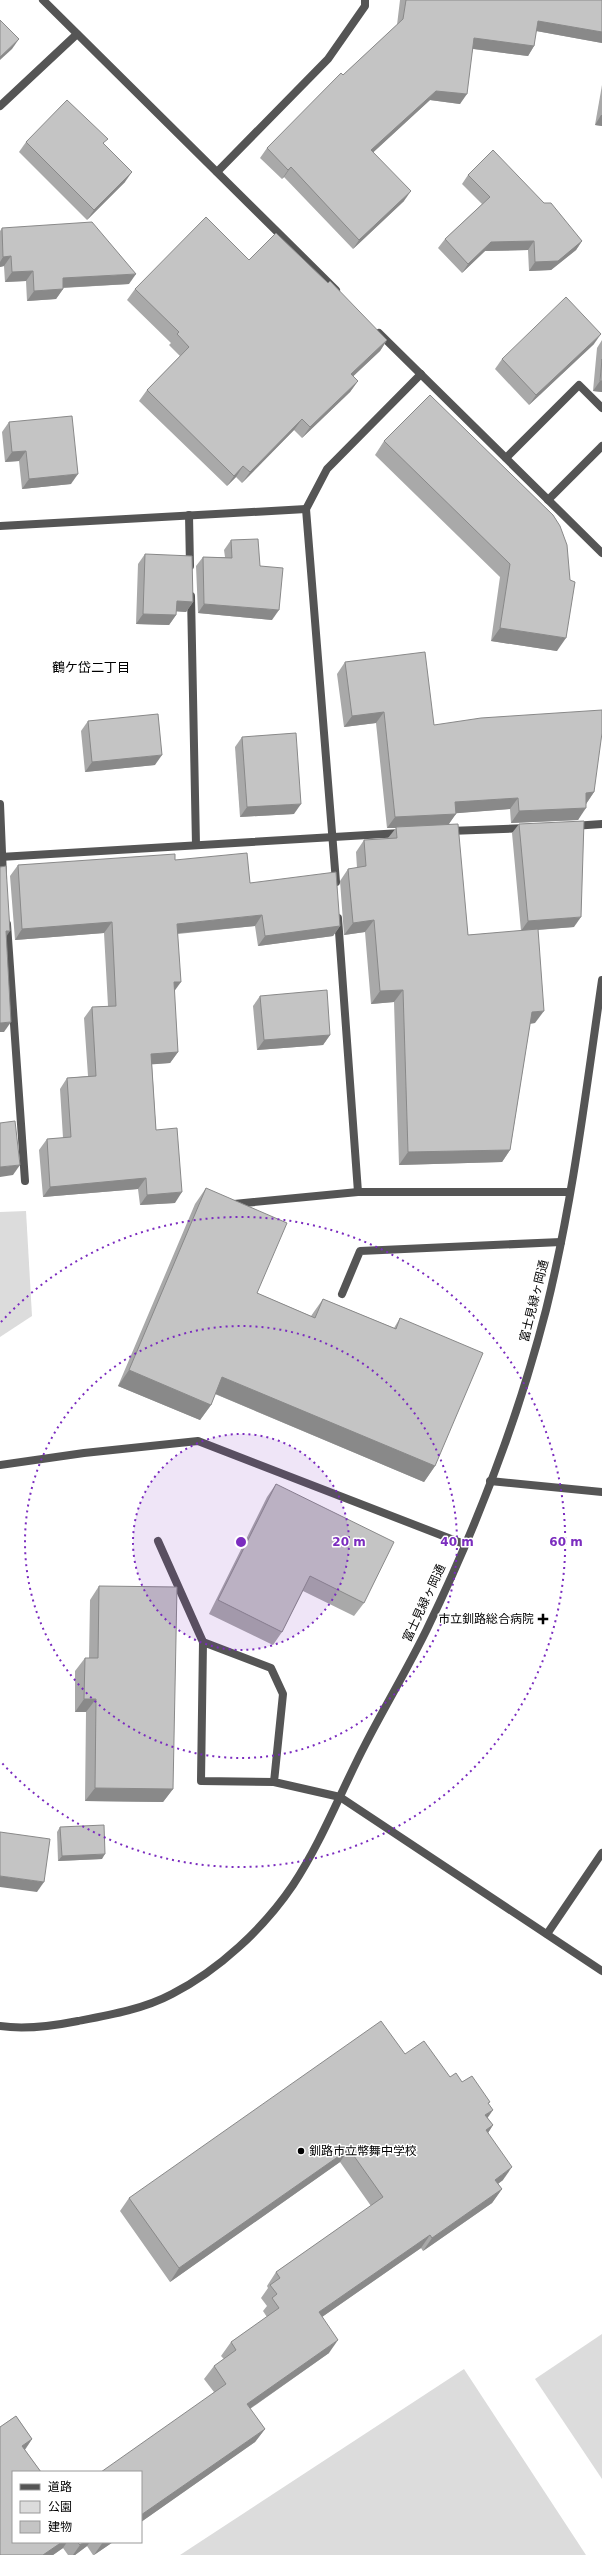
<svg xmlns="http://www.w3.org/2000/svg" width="602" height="2555" viewBox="0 0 602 2555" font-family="'DejaVu Sans','Noto Sans JP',sans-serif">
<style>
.green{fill:#dcdcdc}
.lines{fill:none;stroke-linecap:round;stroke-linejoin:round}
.service{stroke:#555;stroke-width:8}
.minor{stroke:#555;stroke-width:8}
.tertiary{stroke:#555;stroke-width:8}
.wall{fill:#a9a9a9}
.shaded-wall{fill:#898989}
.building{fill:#c4c4c4;stroke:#898989}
.ring{fill:none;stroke:#7b2cbf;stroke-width:2;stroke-dasharray:2 4}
.poi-dot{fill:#000;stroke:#fff;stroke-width:1.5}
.labels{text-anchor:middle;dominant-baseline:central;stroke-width:3;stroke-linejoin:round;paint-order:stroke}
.street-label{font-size:12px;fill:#000;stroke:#fff}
.poi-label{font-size:12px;fill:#000;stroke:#fff;text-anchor:end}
.neighbourhood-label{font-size:13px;fill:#000;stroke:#fff}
.centre{fill:#7b2cbf;stroke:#fff;stroke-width:2}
.ring-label{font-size:12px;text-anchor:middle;font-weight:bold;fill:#7b2cbf;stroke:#fff;stroke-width:3;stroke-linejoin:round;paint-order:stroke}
</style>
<rect width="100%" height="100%" fill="#fff"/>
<g class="green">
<polygon points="26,1211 32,1316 0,1337 0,1212"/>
<polygon points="602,2334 602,2479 535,2379"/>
<polygon points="464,2369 586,2555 180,2555"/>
</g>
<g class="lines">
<g class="service">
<polyline points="506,458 579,385 602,408"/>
<polyline points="548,500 602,446"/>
<polyline points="306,509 327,469 421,374"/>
<polyline points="189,515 190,566"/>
<polyline points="191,596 196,845"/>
<polyline points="342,1294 360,1251 561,1242"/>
<polyline points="490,1481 602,1492"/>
<polyline points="158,1541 203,1642"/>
<polyline points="274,1782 283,1694 271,1668 203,1642 201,1781 274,1782 340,1797"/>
<polyline points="547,1934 602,1853"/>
</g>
<g class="minor">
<polyline points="43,0 336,290"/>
<polyline points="0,106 77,34"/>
<polyline points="217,172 328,59 365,6 365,0"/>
<polyline points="379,333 602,553"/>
<polyline points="0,526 306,509 336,882"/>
<polyline points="0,804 3,877"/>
<polyline points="573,826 602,824"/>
<polyline points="449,831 527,828"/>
<polyline points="0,857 401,833"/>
<polyline points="338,918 358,1192"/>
<polyline points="7,924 25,1181"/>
<polyline points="234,1204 358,1192 570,1192"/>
<polyline points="0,1465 84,1453 198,1441 464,1544"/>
<polyline points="340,1797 602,1971"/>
</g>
<path class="tertiary" d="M0,2026C26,2030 53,2026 78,2021C110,2015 144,2009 172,1994C219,1970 264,1928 293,1885C322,1841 341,1791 365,1745C385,1706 408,1668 427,1629C476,1528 518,1419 546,1310C573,1201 586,1090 602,980"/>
</g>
<g class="wall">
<polygon points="400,0 602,0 602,43 536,31 534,46 528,56 473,49 460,104 430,100 373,152 404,201 353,249 284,177 282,179 260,158 267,148 343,75 397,25"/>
<polygon points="602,85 602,126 595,125"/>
<polygon points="26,142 125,182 87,220 19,152"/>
<polygon points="468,175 544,203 582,241 576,250 551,270 529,271 528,250 485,251 462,273 438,248 445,239 482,204 462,184"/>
<polygon points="2,228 129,284 63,288 63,289 56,299 27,301 26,281 5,282 4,266 0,267 0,231"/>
<polygon points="249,260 387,340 380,351 353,376 358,381 350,392 302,438 294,430 242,483 236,477 227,486 139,401 147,390 180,356 169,345 171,343 127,300 135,289"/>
<polygon points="602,340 602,392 593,391 597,348"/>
<polygon points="594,344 529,405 495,369 502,359"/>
<polygon points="9,422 71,484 22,489 19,461 5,462 2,432"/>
<polygon points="384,441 567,545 557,651 491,641 500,577 375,455"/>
<polygon points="231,540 272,620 198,613 196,566 203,557 225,557 224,550"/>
<polygon points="145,554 193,602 186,612 176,611 176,615 169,625 136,624 138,564"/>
<polygon points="345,662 434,725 594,792 586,804 578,820 511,823 510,809 456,813 449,824 468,935 521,931 512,833 519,824 574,927 538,930 535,1023 530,1024 510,1150 502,1162 399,1165 394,1002 371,1004 365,932 344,935 340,881 348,869 357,868 356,852 364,840 388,838 396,828 387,828 376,723 344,727 337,674"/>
<polygon points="88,721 155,765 85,772 81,731"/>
<polygon points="242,737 294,814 240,817 235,747"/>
<polygon points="175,860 250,883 340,926 333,936 258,946 255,926 178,934 174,991 178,1052 170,1063 152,1064 156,1130 175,1203 140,1205 138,1189 43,1197 39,1150 47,1139 63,1138 60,1089 67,1078 88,1076 84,1018 92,1007 108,1006 104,933 15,940 10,876 18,865"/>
<polygon points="260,996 330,1035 323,1045 257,1050 253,1006"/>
<polygon points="206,1188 257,1293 311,1316 323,1299 394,1328 400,1318 435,1466 424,1482 215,1394 211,1405 200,1420 118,1386 195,1204"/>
<polygon points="276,1484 364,1603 354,1616 303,1591 282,1632 273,1645 209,1614 267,1497"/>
<polygon points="99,1586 173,1789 163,1802 85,1801 86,1712 75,1712 75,1671 85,1658 89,1658 90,1600"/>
<polygon points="60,1827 102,1859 58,1861 57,1832"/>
<polygon points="405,2054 450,2077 462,2082 489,2104 487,2117 493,2125 488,2133 503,2180 498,2184 502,2189 492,2203 423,2251 421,2248 322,2317 329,2353 250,2409 265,2429 255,2442 141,2522 141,2472 214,2392 204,2379 214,2366 224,2359 221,2356 231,2342 267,2317 263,2311 267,2306 261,2298 268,2288 267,2286 276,2272 371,2206 340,2162 170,2282 120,2211 129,2198"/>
<polygon points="16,2416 32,2439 25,2450 41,2472 13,2472 13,2542 113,2542 94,2555 93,2555 87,2546 75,2555 68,2555 63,2548 53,2555 0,2555 0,2427"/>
</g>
<g class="shaded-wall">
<polygon points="538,21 602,32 602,43 531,30"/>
<polygon points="474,38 534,46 528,56 467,48"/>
<polygon points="19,39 12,49 0,60 0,57"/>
<polygon points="436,91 467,94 460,104 430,100 365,160 371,150"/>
<polygon points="601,115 602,115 602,126 595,125"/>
<polygon points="291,167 284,177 282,179 288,170"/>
<polygon points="132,172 125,182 87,220 94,210"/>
<polygon points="411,191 404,201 353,249 359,240"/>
<polygon points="534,241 528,250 485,251 462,273 468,264 491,242"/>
<polygon points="582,241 576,250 551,270 529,271 535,262"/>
<polygon points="11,256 4,266 0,267 0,262 3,257"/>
<polygon points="33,271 26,281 5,282 12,272"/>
<polygon points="136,274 129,284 56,288 63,278"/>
<polygon points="63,289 56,299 27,301 34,291"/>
<polygon points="601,334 594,344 529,405 536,395"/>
<polygon points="387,340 380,351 344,385 351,374"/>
<polygon points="358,381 350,392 302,438 310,427"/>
<polygon points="600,381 602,381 602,392 593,391"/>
<polygon points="302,419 294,430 242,483 250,472"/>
<polygon points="26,451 19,461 5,462 12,452"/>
<polygon points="243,466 236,477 227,486 234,476"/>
<polygon points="78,474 71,484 22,489 29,479"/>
<polygon points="177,601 193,602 186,612 170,611"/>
<polygon points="204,604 279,610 272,620 198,613"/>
<polygon points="143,614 176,615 169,625 136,624"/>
<polygon points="500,628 566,638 557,651 491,641"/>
<polygon points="384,712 376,723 344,727 352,716"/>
<polygon points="162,755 155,765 85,772 92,762"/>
<polygon points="594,792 586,804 578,805 586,793"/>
<polygon points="518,798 510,809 447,814 455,802"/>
<polygon points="301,804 294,814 240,817 247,807"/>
<polygon points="586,808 578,820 511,823 519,811"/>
<polygon points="456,814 448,825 396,827 396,828 387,828 395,817"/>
<polygon points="262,915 255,926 170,934 177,924"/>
<polygon points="581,917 574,927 521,931 528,921"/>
<polygon points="374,920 365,932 344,935 353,923"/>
<polygon points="112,922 104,933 15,940 22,929"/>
<polygon points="340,926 333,936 258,946 265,936"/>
<polygon points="6,931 10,931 4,940"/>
<polygon points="174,982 181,982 173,993"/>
<polygon points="403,990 394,1002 371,1004 380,991"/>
<polygon points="544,1011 535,1023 523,1024 532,1012"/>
<polygon points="11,1022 4,1032 0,1032 0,1023"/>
<polygon points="330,1035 323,1045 257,1050 264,1040"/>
<polygon points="178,1052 170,1063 144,1065 151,1054"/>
<polygon points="510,1150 502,1162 399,1165 408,1152"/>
<polygon points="20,1165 13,1175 0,1177 0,1167"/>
<polygon points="146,1178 138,1189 43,1197 50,1187"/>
<polygon points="182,1192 175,1203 140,1205 147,1195"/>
<polygon points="129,1370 211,1405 200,1420 118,1386"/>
<polygon points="222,1377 435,1466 424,1482 211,1392"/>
<polygon points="84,1699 96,1699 86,1712 75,1712"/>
<polygon points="95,1788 173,1789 163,1802 85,1801"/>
<polygon points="105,1854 102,1859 58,1861 62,1856"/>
<polygon points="0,1876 44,1882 37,1892 0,1887"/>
<polygon points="493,2110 484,2123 485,2115"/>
<polygon points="493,2125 484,2139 486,2130"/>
<polygon points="349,2149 340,2162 170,2282 179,2268"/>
<polygon points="512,2167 503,2180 485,2193 495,2180"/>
<polygon points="502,2189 492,2203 423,2251 432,2238"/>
<polygon points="430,2235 421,2248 309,2326 319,2312"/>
<polygon points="338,2340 329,2353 238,2417 247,2404"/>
<polygon points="265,2429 255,2442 141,2522 141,2515"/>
<polygon points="32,2439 23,2452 22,2446"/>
<polygon points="62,2542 67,2542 63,2548 53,2555 43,2555"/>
<polygon points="84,2542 90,2542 87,2546 75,2555 73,2555 80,2545"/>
<polygon points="103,2542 113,2542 94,2555"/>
</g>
<g class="building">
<polygon points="406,0 602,0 602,32 538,21 534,46 474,38 467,94 436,91 371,150 411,191 359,240 291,167 288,170 267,148 341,73 343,75 403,19"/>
<polygon points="0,20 19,39 0,57"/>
<polygon points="67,100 108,139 103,143 132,172 94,210 26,142"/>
<polygon points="493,150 544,203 551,203 582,241 558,261 535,262 534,241 491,242 468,264 445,239 490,197 468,175"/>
<polygon points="206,217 249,260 276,233 328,283 330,281 387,340 351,374 358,381 310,427 302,419 250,472 243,466 234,476 147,390 189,347 177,334 179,332 135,289"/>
<polygon points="92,222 136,274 63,278 63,289 34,291 33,271 12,272 11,256 3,257 2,228"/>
<polygon points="566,297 601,334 536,395 502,359"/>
<polygon points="602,359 602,381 600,381"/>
<polygon points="430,395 553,515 560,526 567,545 570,580 575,582 566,638 500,628 510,564 384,441"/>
<polygon points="72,416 78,474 29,479 26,451 12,452 9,422"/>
<polygon points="258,539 260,566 283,568 279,610 204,604 203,557 232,558 231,540"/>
<polygon points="145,554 192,556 193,602 177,601 176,615 143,614"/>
<polygon points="425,652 434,725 481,718 602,710 602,733 594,792 586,793 586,808 519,811 518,798 455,802 456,814 395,817 384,712 352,716 345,662"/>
<polygon points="158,714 162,755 92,762 88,721"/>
<polygon points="296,733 301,804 247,807 242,737"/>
<polygon points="584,821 581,917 528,921 519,824"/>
<polygon points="458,824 468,935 538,929 544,1011 532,1012 510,1150 408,1152 403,990 380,991 374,920 353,923 348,869 366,866 364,840 397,838 396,827"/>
<polygon points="247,853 250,883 336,872 340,926 265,936 262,915 177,924 181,982 174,982 178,1052 151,1054 156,1130 177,1128 182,1192 147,1195 146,1178 50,1187 47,1139 71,1137 67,1078 96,1076 92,1007 116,1006 112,922 22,929 18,865 175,854 175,860"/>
<polygon points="6,866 10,931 6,931 11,1022 0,1023 0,867"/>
<polygon points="327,990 330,1035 264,1040 260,996"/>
<polygon points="15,1121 20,1165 0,1167 0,1123"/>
<polygon points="206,1188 287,1223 257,1293 315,1318 323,1299 396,1329 400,1318 483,1353 435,1466 222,1377 211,1405 129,1370"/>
<polygon points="276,1484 394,1542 364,1603 310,1576 282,1632 218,1600"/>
<polygon points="99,1586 177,1587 173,1789 95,1788 96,1699 84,1699 85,1658 98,1658"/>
<polygon points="104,1825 105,1854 62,1856 60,1827"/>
<polygon points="0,1832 50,1839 44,1882 0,1876"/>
<polygon points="381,2021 405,2054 424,2041 450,2077 456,2073 462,2082 472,2076 490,2102 488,2103 493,2110 485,2115 493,2125 486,2130 512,2167 495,2180 502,2189 432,2238 430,2235 319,2312 338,2340 247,2404 265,2429 141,2515 141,2472 101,2472 226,2384 214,2366 236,2350 231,2342 279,2308 272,2298 277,2294 270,2285 280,2278 276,2272 383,2197 349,2149 179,2268 129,2198"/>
<polygon points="16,2416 32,2439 22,2446 41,2472 13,2472 13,2542 62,2542 43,2555 0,2555 0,2427"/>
<polygon points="77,2542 84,2542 80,2545"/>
</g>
<circle cx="241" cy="1542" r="108" fill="#7b2cbf" fill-opacity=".12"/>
<g class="ring">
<circle cx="241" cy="1542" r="108"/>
<circle cx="241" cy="1542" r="216"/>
<path d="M1 1322A325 325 0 1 1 1 1762"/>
</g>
<g class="poi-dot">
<path d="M541 1613h4v4h4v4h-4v4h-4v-4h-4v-4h4z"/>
<circle cx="301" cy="2151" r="4"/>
</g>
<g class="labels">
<g class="street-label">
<text transform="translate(534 1301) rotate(-76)">富士見緑ヶ岡通</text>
<text transform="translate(424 1603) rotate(-65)">富士見緑ヶ岡通</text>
</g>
<g class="poi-label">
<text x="534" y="1619">市立釧路総合病院</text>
<text x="309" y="2151" text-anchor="start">釧路市立幣舞中学校</text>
</g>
<g class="neighbourhood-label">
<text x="91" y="667">鶴ケ岱二丁目</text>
</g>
</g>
<circle cx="241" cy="1542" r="6" class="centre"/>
<g class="ring-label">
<text x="349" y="1546">20 m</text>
<text x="457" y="1546">40 m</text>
<text x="566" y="1546">60 m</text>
</g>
<rect x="12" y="2471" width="130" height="72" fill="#ffffff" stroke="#999999"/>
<rect x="20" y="2484" width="20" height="6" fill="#555555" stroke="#999999"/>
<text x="48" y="2491" font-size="12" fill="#000000">道路</text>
<rect x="20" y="2501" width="20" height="12" fill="#dcdcdc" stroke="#999999"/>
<text x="48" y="2511" font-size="12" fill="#000000">公園</text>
<rect x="20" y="2521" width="20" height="12" fill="#c4c4c4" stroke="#999999"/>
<text x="48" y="2531" font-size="12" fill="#000000">建物</text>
</svg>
